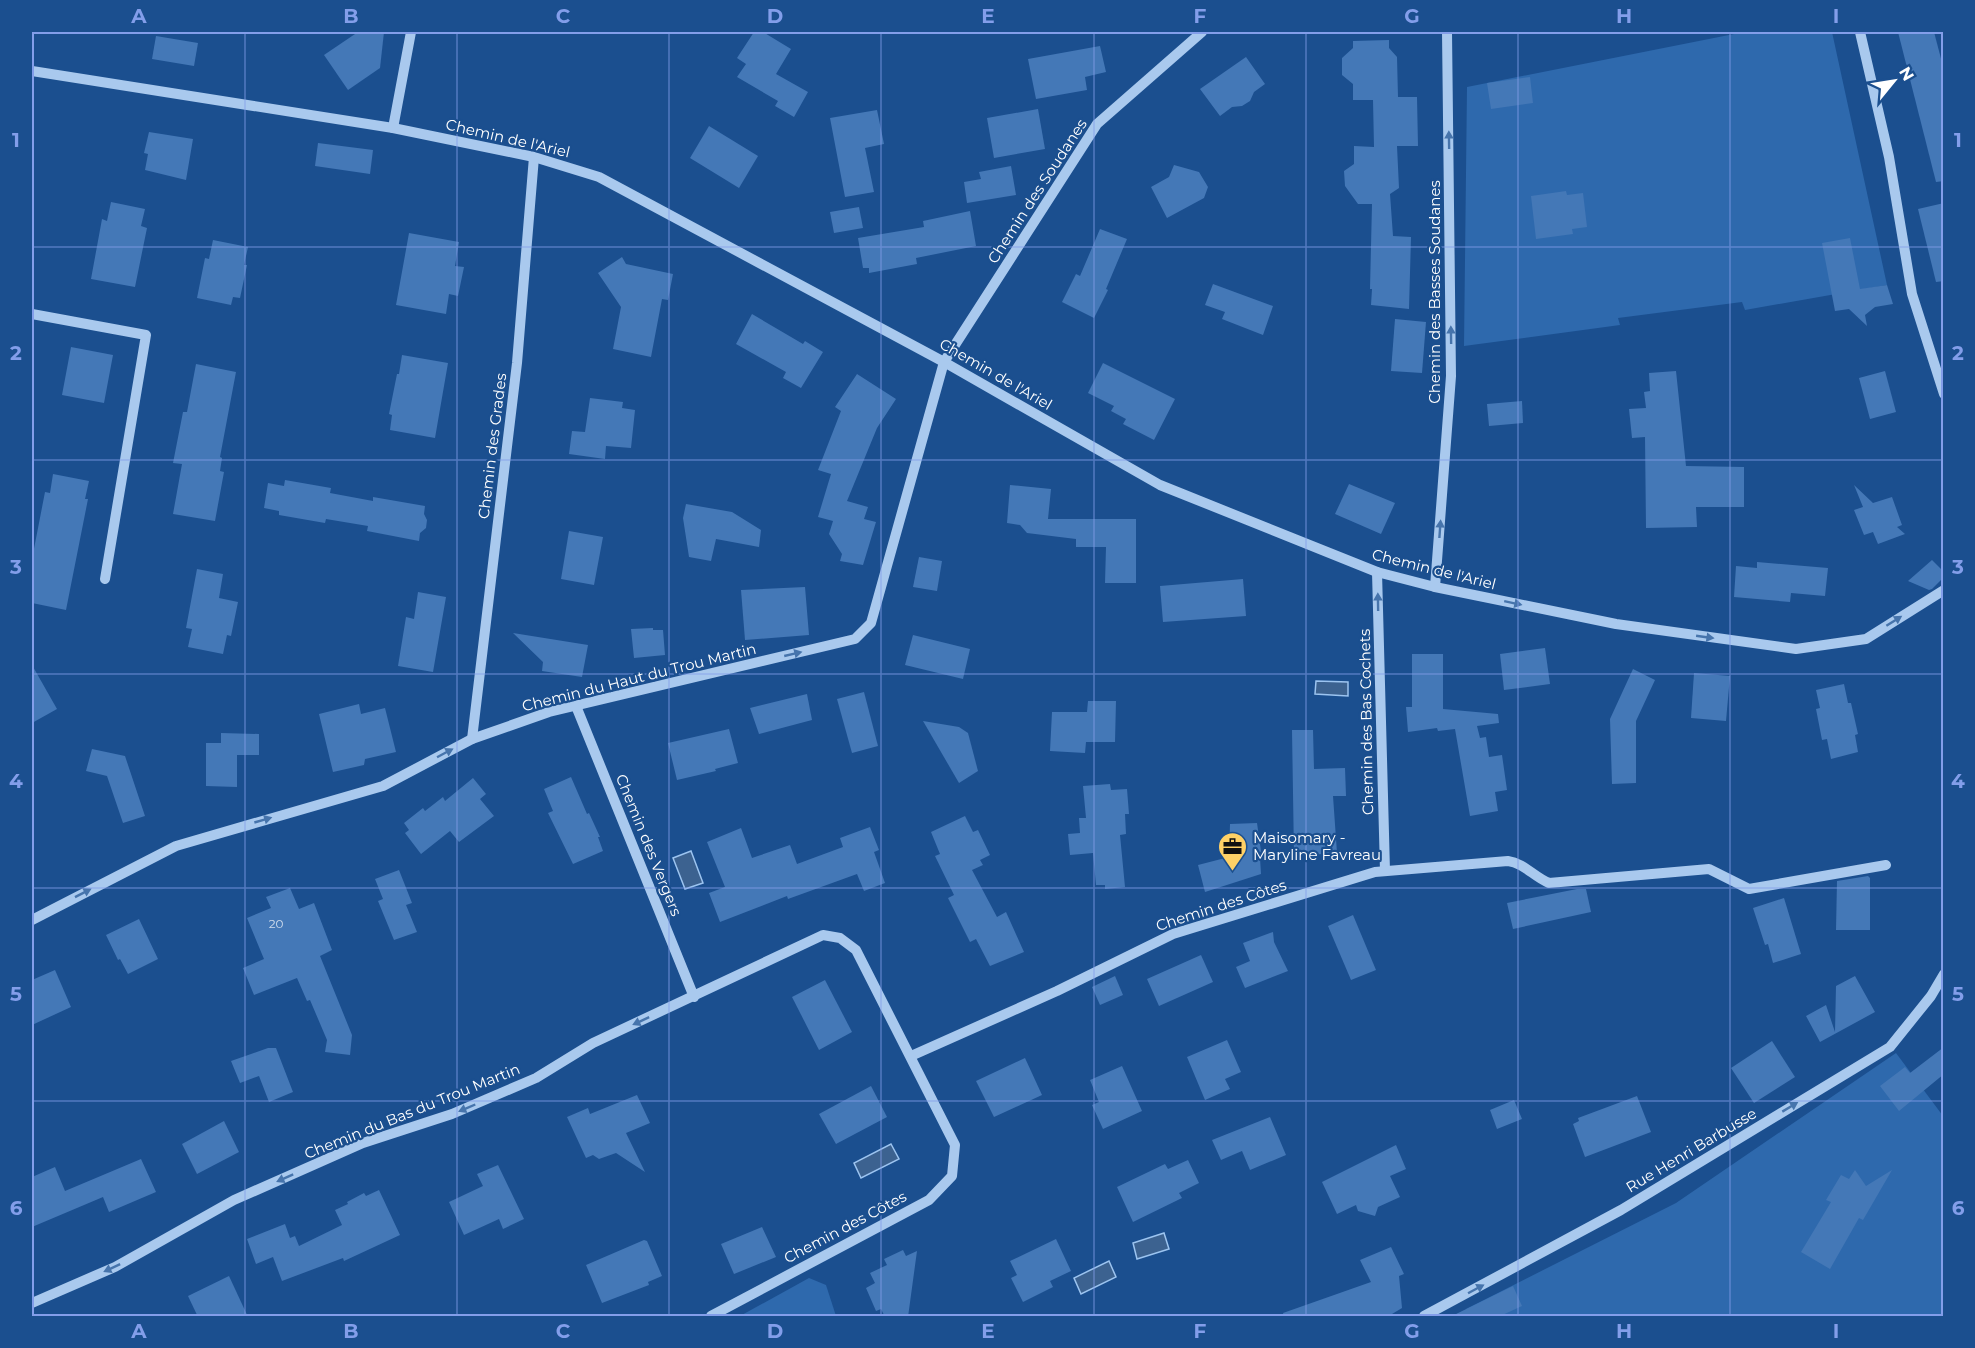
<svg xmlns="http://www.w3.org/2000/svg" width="1975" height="1348" viewBox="0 0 1975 1348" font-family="Montserrat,sans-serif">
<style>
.green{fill:#2e69ad}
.water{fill:#3c6290;stroke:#9cc4f0;stroke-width:1.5}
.building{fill:#4478b7}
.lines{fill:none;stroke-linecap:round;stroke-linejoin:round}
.minor{stroke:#a9c9ee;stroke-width:10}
.oneway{fill:#4674ac}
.grid{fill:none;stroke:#839eea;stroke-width:1.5;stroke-opacity:0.55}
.labels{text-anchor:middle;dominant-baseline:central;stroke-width:4.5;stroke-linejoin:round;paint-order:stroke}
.number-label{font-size:12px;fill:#d0dded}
.street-label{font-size:15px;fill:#fff;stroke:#1b4f8f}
.poi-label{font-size:15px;fill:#fff;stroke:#1b4f8f;text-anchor:start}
.neatline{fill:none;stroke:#839eea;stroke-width:2}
.grid-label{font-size:20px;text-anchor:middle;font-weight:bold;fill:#839eea}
</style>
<rect width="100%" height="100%" fill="#1b4f8f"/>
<g class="green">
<polygon points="1734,32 1832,32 1887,285 1745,310 1742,302 1618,318 1620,325 1464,346 1467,87 1734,34"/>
<polygon points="1896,1053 1943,1116 1943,1316 1469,1316 1466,1309 1676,1203"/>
<polygon points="809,1278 826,1285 836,1316 740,1316"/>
</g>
<g class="water">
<polygon points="1316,681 1348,682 1348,696 1315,694"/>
<polygon points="691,851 703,883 685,889 673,858"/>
<polygon points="891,1144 899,1159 861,1178 854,1163"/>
<polygon points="1164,1233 1169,1249 1137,1259 1133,1243"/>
<polygon points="1109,1261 1116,1277 1081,1294 1074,1278"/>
</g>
<g class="building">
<polygon points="358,32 384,32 380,68 348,90 324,55"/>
<polygon points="754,32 763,32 791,49 776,74 808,92 794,117 775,106 778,101 737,77 746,64 737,58"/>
<polygon points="1898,32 1934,32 1944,70 1944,181 1936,182"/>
<polygon points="156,36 198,43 194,66 152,59"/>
<polygon points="1389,40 1389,48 1397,57 1398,97 1417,97 1418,146 1397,146 1399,188 1390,194 1393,236 1411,237 1409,309 1371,305 1372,289 1370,289 1372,204 1358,204 1345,186 1344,171 1354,164 1354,146 1374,147 1373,100 1353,100 1353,84 1342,75 1342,58 1353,48 1353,41"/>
<polygon points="1100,46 1106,72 1085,77 1087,90 1036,99 1028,59"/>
<polygon points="1246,57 1265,84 1254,92 1250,101 1242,106 1232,107 1220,116 1200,89"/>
<polygon points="1530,77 1533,103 1491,109 1487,83"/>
<polygon points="1038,109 1045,149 994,158 987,118"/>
<polygon points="877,110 884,144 865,148 874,192 845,197 830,118"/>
<polygon points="709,126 758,156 739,188 690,158"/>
<polygon points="149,132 193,139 186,180 145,170 148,154 144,153"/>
<polygon points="318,143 373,150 370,174 315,166"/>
<polygon points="1174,165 1199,172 1208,187 1204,198 1167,218 1151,187 1169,177"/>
<polygon points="1011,166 1016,195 967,203 964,182 981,179 979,172"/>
<polygon points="1566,191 1567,195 1583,193 1587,227 1572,229 1573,234 1536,239 1531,196"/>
<polygon points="111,202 145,209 141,226 147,228 135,287 91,279 102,219 107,221"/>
<polygon points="1944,203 1944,281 1936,282 1918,209"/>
<polygon points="859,207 863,228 834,233 830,212"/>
<polygon points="970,211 976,246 916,258 917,264 869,273 869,268 863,268 858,238 924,227 923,221"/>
<polygon points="1100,229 1127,239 1106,289 1108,290 1094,318 1062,302 1076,274 1080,276"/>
<polygon points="409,233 459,242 455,266 464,267 458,296 449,294 446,314 396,305"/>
<polygon points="1850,238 1860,289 1887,285 1893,304 1875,307 1865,315 1867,326 1849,309 1835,311 1822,243"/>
<polygon points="213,240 248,247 244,265 247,265 240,298 233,297 231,305 197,298 205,258 209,259"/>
<polygon points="622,257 626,264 673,274 668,300 662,299 651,357 613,349 621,307 598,273"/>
<polygon points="1213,284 1273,306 1263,335 1222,319 1225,312 1205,305"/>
<polygon points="752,314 803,344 805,341 823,352 801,388 783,378 786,372 736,344"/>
<polygon points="1395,319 1426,322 1422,373 1391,371"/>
<polygon points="71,347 113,355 104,403 62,395"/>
<polygon points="402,355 448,363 435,438 390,430 392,415 389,414 397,374 399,374"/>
<polygon points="1103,363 1175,399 1154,440 1123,424 1126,419 1111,411 1114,406 1088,393"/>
<polygon points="196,364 236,372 220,457 222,458 220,471 224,472 215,521 173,514 182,464 173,463 183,412 187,412"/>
<polygon points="1676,371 1686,466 1744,467 1744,507 1696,507 1697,527 1646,528 1645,437 1632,438 1629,409 1646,408 1644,392 1650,391 1649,373"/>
<polygon points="1885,371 1896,412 1870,419 1859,378"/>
<polygon points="857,374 896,399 877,428 847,501 868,507 864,519 876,522 863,565 840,561 842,554 829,534 833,521 818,517 831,474 818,470 841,411 835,407"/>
<polygon points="590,398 623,402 622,408 635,410 631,448 606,446 605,459 569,454 572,431 585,432"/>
<polygon points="1522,401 1523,423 1489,426 1487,404"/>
<polygon points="53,474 89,481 85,499 88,499 66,610 32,603 32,559 45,492 50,493"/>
<polygon points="285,480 331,488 330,493 373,501 373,497 425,506 424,514 427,520 426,528 420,533 419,541 367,531 368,526 326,519 325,523 279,515 279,511 264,508 268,483 284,486"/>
<polygon points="1349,484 1395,503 1381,534 1335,514"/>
<polygon points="1010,485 1051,489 1048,519 1136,519 1136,583 1105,583 1106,547 1076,547 1076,539 1027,533 1020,525 1007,523"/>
<polygon points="1854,485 1873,503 1892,497 1902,525 1897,527 1905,534 1878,544 1873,532 1864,535 1854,510 1863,507"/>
<polygon points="686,504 732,512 761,530 759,547 716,539 711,561 689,557 683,518"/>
<polygon points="569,531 603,537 594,585 561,579"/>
<polygon points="919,557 942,561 937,591 913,587"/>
<polygon points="1932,560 1944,572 1944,577 1932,589 1929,590 1908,581"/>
<polygon points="1757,562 1828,568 1825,596 1791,593 1790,602 1734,597 1736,566 1757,568"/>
<polygon points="197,569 223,574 219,598 238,602 231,636 227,635 223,654 188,647 192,629 186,628"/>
<polygon points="1243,579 1246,616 1163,622 1160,586"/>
<polygon points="805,587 809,635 745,640 741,590"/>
<polygon points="418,592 446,597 433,672 398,666 406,617 414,619"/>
<polygon points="653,628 653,630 663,630 665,655 634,658 631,629"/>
<polygon points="513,633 588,645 582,677 542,671 543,662"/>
<polygon points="913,635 970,649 963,679 905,665"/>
<polygon points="1545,648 1550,684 1504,690 1500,654"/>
<polygon points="1412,654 1443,654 1443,709 1498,714 1499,723 1477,726 1480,738 1486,737 1489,757 1502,755 1507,790 1495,792 1498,811 1470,816 1455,729 1438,731 1437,728 1408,732 1406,707 1412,707"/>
<polygon points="32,665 57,709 32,723"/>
<polygon points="1633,669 1655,680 1636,721 1636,783 1612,784 1610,719"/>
<polygon points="1694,673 1730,676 1726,721 1691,718"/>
<polygon points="1844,684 1848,703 1851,703 1858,734 1855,735 1858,752 1831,759 1827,739 1822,740 1816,709 1820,708 1816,690"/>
<polygon points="864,692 878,746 852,753 837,699"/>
<polygon points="807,694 812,720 759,734 750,708"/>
<polygon points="1088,701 1116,701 1115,742 1086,742 1085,753 1050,751 1052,712 1087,712"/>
<polygon points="359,704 361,714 385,708 396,752 365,759 364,765 333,772 319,714"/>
<polygon points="923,721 959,727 968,733 978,771 959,783"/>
<polygon points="729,729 738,763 715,769 716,771 677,780 668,743"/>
<polygon points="1292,730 1313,730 1314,769 1345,768 1346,796 1333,796 1337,853 1294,856"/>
<polygon points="221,733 259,734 259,755 237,755 237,787 206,786 206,743 221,743"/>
<polygon points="92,749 125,756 145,816 123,823 107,776 86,771"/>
<polygon points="571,777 587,814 589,813 600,837 598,837 603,851 573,864 548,813 553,811 544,789"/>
<polygon points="473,778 486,794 480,799 494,816 459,842 450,831 421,854 405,833 409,830 404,823 423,808 425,811 443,797 445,801"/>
<polygon points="1110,784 1111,790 1127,789 1129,814 1125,814 1126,834 1120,835 1125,887 1105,889 1105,885 1096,885 1093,853 1070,855 1068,834 1080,833 1079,818 1086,818 1083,786"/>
<polygon points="965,816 973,832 978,830 990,855 980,860 983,865 972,870 997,917 1006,912 1024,952 990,966 976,939 970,942 948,898 954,895 935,856 940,854 931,832"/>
<polygon points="1257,823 1262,858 1260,858 1261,874 1205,892 1198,865 1229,857 1230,824"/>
<polygon points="870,827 879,850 874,852 885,883 864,891 857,874 788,899 787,896 720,922 709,893 725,887 707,842 741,828 752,858 790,845 797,864 843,847 840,838"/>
<polygon points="399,870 412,903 406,905 417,932 394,940 378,901 383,899 375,879"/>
<polygon points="1868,876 1870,878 1870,930 1836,930 1837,881"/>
<polygon points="290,888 299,909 314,903 332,950 320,956 352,1035 350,1055 325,1052 327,1040 310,1000 307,1001 297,978 254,995 243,968 264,959 247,918 271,908 266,897"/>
<polygon points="1577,889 1586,889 1591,912 1513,929 1507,903"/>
<polygon points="1784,898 1801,954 1773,963 1768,944 1765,945 1753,908"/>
<polygon points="1353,915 1376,970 1351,980 1328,926"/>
<polygon points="139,919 158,959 128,974 120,959 118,960 106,935"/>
<polygon points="1273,932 1274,942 1288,971 1245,988 1236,967 1250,961 1243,943"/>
<polygon points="1201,955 1213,982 1159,1006 1147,979"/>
<polygon points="55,970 71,1007 32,1025 32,980"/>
<polygon points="1115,976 1123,995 1100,1005 1092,987"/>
<polygon points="1855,976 1875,1012 1820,1042 1806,1016 1826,1005 1835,1032 1836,986"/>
<polygon points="825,980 852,1032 819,1050 792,997"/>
<polygon points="1227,1040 1241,1072 1225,1079 1230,1089 1205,1100 1187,1057"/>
<polygon points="1772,1041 1795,1077 1754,1103 1731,1068"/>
<polygon points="1944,1047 1944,1074 1899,1111 1880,1086 1905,1067 1910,1073"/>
<polygon points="268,1048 276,1048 293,1092 269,1102 259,1076 240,1083 231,1061"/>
<polygon points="1025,1058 1042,1095 994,1117 976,1081"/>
<polygon points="1122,1066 1142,1111 1103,1129 1092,1105 1099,1102 1090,1080"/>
<polygon points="871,1086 887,1117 836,1144 819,1114"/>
<polygon points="637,1095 650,1123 626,1133 645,1172 616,1153 599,1159 593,1155 586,1158 567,1117 588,1108 590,1114"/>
<polygon points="1637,1096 1651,1132 1585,1157 1573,1124 1579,1121 1578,1118"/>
<polygon points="1514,1100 1522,1119 1497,1129 1490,1110"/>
<polygon points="1270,1117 1286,1155 1250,1170 1242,1151 1221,1160 1212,1140"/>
<polygon points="224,1121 239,1152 197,1174 182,1144"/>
<polygon points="1396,1145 1406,1169 1390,1176 1400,1197 1378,1207 1375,1216 1358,1211 1356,1205 1337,1214 1322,1182"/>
<polygon points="141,1159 156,1192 109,1212 103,1197 32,1227 32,1177 55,1167 65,1191"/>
<polygon points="1188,1160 1199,1183 1179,1193 1182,1198 1133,1222 1117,1187 1165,1164 1168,1169"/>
<polygon points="498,1165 524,1219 503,1229 499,1219 464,1235 449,1202 483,1186 477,1174"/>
<polygon points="1855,1170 1866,1186 1892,1170 1863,1220 1859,1218 1830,1269 1801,1252 1831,1202 1826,1200 1841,1175 1849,1179"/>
<polygon points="379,1190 400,1235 344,1261 343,1258 282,1281 273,1257 256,1264 247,1239 285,1224 290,1238 295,1236 299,1246 342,1225 335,1210 348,1204 347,1202 364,1193 366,1196"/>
<polygon points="762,1227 776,1257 734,1274 721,1244"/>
<polygon points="1056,1239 1071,1271 1050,1281 1053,1287 1023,1302 1011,1278 1017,1275 1010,1261"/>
<polygon points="644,1240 647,1241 662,1276 648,1282 649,1285 602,1303 586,1265"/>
<polygon points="1391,1247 1404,1274 1399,1276 1402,1308 1387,1317 1284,1317 1283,1313 1371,1282 1360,1260"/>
<polygon points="903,1250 906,1256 917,1251 908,1317 885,1317 881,1309 876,1311 866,1288 875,1283 870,1273 887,1265 884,1259"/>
<polygon points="229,1276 248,1317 198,1317 188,1296"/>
<polygon points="1513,1286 1522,1306 1498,1317 1450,1317"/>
</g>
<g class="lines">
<g class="minor">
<polyline points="1860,32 1889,157 1912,294 1944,394"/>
<polyline points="32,71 393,128 534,157 599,177 944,362 1160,485 1377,572 1435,587 1616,624 1796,649 1866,639 1944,590"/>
<polyline points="393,128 411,32"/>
<polyline points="32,314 146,335 105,579"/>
<polyline points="1377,572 1385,871"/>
<polyline points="1435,587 1451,376 1447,32"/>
<polyline points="576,706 694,997"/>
<polyline points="472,739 517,363 534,157"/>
<polyline points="32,920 176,846 383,786 472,739 549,712 855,639 871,623 944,362 1097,124 1202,32"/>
<path d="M911,1056L1057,991L1173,934L1375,872L1508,861C1524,863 1534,877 1549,883L1709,869L1749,889L1886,865"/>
<polyline points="32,1303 115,1267 234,1200 363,1143 452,1114 536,1078 593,1043 823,935 840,938 856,950 955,1145 952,1176 929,1200 711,1316"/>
<polyline points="1424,1316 1621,1210 1890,1047 1931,996 1944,974"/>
</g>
</g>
<defs><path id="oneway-solid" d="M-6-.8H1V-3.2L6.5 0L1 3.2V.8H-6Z" transform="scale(1.5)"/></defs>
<g class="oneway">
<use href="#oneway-solid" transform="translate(1449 140) rotate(-91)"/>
<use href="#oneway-solid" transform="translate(1451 335) rotate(-91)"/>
<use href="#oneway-solid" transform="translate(1440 529) rotate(-86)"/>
<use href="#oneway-solid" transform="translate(1378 602) rotate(-91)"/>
<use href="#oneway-solid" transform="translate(1513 603) rotate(12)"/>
<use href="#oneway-solid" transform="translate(1894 621) rotate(-32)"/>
<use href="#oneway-solid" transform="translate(1705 637) rotate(8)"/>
<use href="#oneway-solid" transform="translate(793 654) rotate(-13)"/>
<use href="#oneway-solid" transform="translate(445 753) rotate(-28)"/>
<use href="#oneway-solid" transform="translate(263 820) rotate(-16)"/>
<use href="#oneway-solid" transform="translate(83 893) rotate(-27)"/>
<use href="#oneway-solid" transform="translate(641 1021) rotate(155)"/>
<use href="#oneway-solid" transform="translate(1790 1107) rotate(-31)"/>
<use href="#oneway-solid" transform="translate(467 1108) rotate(157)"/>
<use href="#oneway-solid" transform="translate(285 1178) rotate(156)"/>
<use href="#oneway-solid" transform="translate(112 1268) rotate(155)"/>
<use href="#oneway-solid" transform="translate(1476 1289) rotate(-28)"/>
</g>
<path class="grid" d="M245,32V1316M457,32V1316M669,32V1316M881,32V1316M1094,32V1316M1306,32V1316M1518,32V1316M1730,32V1316M32,247H1944M32,460H1944M32,674H1944M32,888H1944M32,1101H1944"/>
<defs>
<symbol id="office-pin" viewBox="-11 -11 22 30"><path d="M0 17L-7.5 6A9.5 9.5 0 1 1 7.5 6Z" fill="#ffd166" stroke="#1b4f8f"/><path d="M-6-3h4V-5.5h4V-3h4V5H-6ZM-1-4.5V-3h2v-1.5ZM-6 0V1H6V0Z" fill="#111"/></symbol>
</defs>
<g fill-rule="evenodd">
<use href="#office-pin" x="1216" y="830" width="33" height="45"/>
</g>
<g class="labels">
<g class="number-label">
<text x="276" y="923">20</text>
</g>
<g class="street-label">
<text transform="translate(508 138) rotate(13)">Chemin de l'Ariel</text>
<text transform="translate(1037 191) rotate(-57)">Chemin des Soudanes</text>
<text transform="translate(1434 292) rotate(-90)">Chemin des Basses Soudanes</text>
<text transform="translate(996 374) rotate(30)">Chemin de l'Ariel</text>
<text transform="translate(492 446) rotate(-83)">Chemin des Grades</text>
<text transform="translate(1434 569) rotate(14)">Chemin de l'Ariel</text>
<text transform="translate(639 677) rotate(-14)">Chemin du Haut du Trou Martin</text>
<text transform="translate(1366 722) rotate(-91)">Chemin des Bas Cochets</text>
<text transform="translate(649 845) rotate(68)">Chemin des Vergers</text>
<text transform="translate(1221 905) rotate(-18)">Chemin des Côtes</text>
<text transform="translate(412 1111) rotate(-22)">Chemin du Bas du Trou Martin</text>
<text transform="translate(1691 1150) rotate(-31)">Rue Henri Barbusse</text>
<text transform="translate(845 1227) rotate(-28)">Chemin des Côtes</text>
</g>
<g class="poi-label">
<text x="1253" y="837">Maisomary -<tspan x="1253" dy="17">Maryline Favreau</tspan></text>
</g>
</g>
<rect width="1975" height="1348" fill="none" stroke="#1b4f8f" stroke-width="66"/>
<g transform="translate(1894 81) rotate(60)" stroke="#1b4f8f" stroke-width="4.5" paint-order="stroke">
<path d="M0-4.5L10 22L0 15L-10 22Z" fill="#ffffff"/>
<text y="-9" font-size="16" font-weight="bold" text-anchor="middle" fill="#ffffff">N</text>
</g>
<rect x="33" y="33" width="1909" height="1282" class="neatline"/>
<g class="grid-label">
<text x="139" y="23">A</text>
<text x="351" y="23">B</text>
<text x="563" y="23">C</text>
<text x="775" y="23">D</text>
<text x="988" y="23">E</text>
<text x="1200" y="23">F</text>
<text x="1412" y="23">G</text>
<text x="1624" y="23">H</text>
<text x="1836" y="23">I</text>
<text x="16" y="147">1</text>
<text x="1958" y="147">1</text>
<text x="16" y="360">2</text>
<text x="1958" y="360">2</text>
<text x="16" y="574">3</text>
<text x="1958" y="574">3</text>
<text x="16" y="788">4</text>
<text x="1958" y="788">4</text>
<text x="16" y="1001">5</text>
<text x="1958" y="1001">5</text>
<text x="16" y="1215">6</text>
<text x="1958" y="1215">6</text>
<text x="139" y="1338">A</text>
<text x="351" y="1338">B</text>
<text x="563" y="1338">C</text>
<text x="775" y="1338">D</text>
<text x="988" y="1338">E</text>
<text x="1200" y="1338">F</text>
<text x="1412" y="1338">G</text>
<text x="1624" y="1338">H</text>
<text x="1836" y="1338">I</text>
</g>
</svg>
